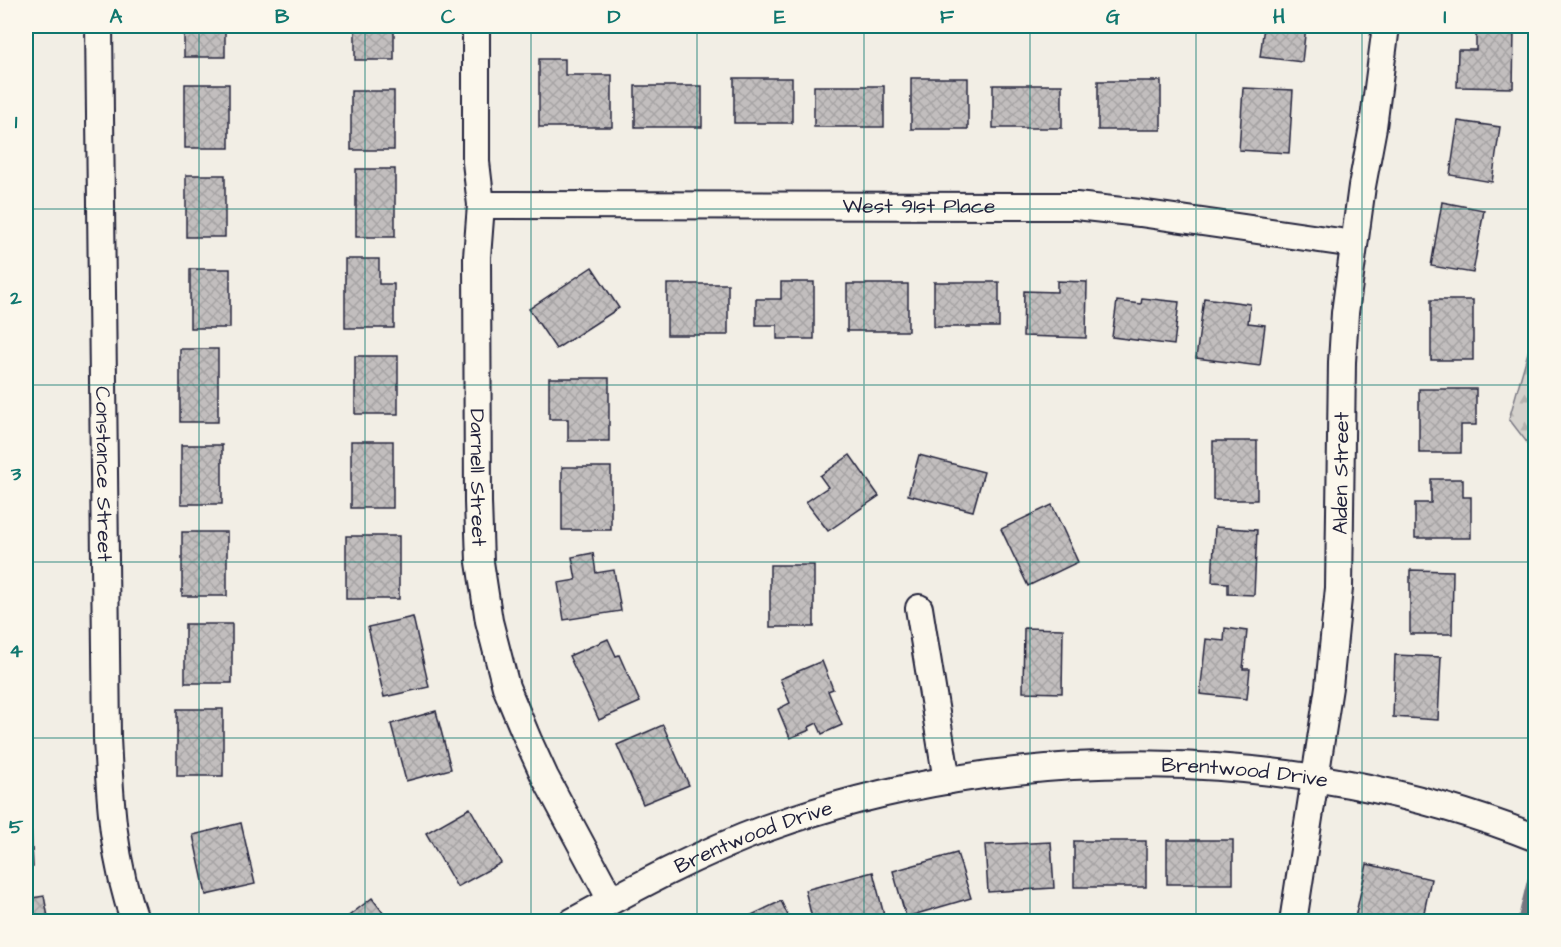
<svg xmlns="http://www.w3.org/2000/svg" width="1561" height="947" viewBox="0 0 1561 947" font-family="'Architects Daughter',sans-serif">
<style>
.forest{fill:url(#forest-firs);stroke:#7b7a84;stroke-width:1.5}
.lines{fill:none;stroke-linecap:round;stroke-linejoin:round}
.stream{stroke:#76747f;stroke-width:8}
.building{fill:url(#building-cross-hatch);stroke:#22223b;stroke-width:1.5}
.street-casing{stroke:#22223b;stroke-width:30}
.street{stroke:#fbf7ec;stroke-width:26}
.grid{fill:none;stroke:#0f766e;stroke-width:1.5;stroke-opacity:0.55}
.labels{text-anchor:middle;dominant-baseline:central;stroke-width:5;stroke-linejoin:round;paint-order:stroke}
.street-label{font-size:21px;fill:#22223b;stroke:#fbf7ec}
.neatline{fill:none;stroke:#0f766e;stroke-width:2}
.grid-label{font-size:20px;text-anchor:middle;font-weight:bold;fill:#0f766e}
</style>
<defs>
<pattern id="forest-firs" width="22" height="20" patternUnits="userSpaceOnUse" patternTransform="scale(1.5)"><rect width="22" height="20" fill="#d4d1cc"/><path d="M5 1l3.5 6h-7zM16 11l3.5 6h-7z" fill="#b6b3b0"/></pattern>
<pattern id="building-cross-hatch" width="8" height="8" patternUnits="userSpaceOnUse" patternTransform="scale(1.5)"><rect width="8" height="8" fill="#c2bebe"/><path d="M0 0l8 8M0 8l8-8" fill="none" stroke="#a6a3a4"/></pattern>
</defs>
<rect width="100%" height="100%" fill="#f2eee5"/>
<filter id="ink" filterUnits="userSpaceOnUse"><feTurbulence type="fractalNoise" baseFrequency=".0167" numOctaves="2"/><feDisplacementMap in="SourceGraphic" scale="12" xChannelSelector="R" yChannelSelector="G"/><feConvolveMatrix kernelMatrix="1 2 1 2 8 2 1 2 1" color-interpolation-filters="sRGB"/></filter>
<g filter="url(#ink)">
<polygon class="forest" points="1535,328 1535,453 1509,419"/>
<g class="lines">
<polyline class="stream" points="1521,922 1531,881"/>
</g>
<g class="building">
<rect x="184" y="26" width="41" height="31"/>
<polygon points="338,26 394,26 394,60 355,60 355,26"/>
<polygon points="1264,26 1306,26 1302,62 1260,57"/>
<polygon points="1476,29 1514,30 1513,88 1457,87 1458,50 1476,50"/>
<polygon points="539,59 565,59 565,75 612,75 612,127 539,127"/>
<rect x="734" y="78" width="58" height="45"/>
<rect x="911" y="78" width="57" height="51"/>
<rect x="1098" y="81" width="63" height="49"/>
<rect x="185" y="84" width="44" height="64"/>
<rect x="993" y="85" width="69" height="43"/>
<rect x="635" y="86" width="67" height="41"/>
<rect x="814" y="86" width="70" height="41"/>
<polygon points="1243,88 1293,90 1289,153 1239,150"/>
<rect x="351" y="91" width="43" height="59"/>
<polygon points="1458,121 1500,127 1492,182 1450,175"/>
<rect x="356" y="169" width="39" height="68"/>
<rect x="186" y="175" width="39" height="62"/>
<polygon points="1442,202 1484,210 1473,273 1431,266"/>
<polygon points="345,259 379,259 379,284 394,284 394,328 345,328"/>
<polygon points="592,267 619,308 556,349 529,309"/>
<rect x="190" y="269" width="40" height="59"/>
<polygon points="1057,281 1087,282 1086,338 1023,336 1024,291 1057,292"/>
<polygon points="781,282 814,282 814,339 777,339 777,325 756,325 756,299 781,299"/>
<rect x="934" y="282" width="65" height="45"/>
<rect x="667" y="284" width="61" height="51"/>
<rect x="847" y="284" width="61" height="47"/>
<polygon points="1142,298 1179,302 1174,345 1112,337 1117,301 1141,304"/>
<polygon points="1204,298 1250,304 1248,323 1265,325 1260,366 1196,358"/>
<rect x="1431" y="300" width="42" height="60"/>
<rect x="180" y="349" width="38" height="73"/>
<rect x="355" y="356" width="43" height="58"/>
<polygon points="549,378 609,378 609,441 568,441 568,419 549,419"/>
<polygon points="1419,389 1476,389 1476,425 1461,425 1461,453 1419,453"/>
<rect x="351" y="441" width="42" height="67"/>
<rect x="1213" y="441" width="44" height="59"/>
<rect x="181" y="445" width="41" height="59"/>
<polygon points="850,455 879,496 828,531 806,502 828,487 820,476"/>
<polygon points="919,455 984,472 973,511 908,495"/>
<rect x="562" y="467" width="49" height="63"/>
<polygon points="1431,479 1463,479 1463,497 1471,497 1471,538 1415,538 1415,503 1431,503"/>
<polygon points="1052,505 1078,562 1028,586 1001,529"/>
<polygon points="1215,527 1257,530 1254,595 1228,594 1228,583 1212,582"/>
<rect x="182" y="532" width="45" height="64"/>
<rect x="346" y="536" width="53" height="63"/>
<polygon points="593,553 596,573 614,570 621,611 564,620 558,583 576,580 572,557"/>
<rect x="770" y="565" width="44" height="62"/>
<polygon points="1410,570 1453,571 1452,634 1410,634"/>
<polygon points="413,617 429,687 384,697 368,627"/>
<rect x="185" y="624" width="47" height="59"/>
<polygon points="1024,628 1063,629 1062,693 1023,692"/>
<polygon points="1225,628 1247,631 1243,669 1250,669 1247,699 1200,694 1206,639 1224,641"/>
<polygon points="608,639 616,656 619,655 640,702 599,720 569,656"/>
<polygon points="1395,655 1441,657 1438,720 1393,717"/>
<polygon points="822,661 833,689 828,691 842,725 822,734 817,723 809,727 810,730 790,738 778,709 790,703 780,679"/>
<rect x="177" y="709" width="46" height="67"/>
<polygon points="436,711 451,769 406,781 391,724"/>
<rect x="26" y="714" width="1" height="61"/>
<polygon points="663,725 689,785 643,804 617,745"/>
<polygon points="26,805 30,805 33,867 26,867"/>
<polygon points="470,808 501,863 457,887 426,833"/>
<polygon points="241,823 255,884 206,895 193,835"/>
<rect x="1167" y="840" width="66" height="44"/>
<rect x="1074" y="841" width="72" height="46"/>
<polygon points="1051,842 1054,888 988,892 985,845"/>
<polygon points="957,853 971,898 906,917 893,871"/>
<polygon points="1367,864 1431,879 1422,922 1410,922 1389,917 1388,922 1354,922"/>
<polygon points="873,872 884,915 861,922 813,922 805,890"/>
<polygon points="44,896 49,922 26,922 26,899"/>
<polygon points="372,898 390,922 341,922"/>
<polygon points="781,901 791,922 737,922"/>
</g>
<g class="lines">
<defs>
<g id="street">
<path id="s1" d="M99,26L107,738C110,800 113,862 135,922"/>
<path id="s2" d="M476,26V162L481,205L477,257L478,502L480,562L489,621L506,687L528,740L545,777L611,900"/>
<path id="s3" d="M481,205L1076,206L1140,213L1354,244"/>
<polyline points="919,608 947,781"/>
<path id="s4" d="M572,922C636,887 699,853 767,828C1008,740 1298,743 1536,838"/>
<path id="s5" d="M1293,922L1329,687L1339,588L1342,362L1345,313L1362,186L1373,127L1386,26"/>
</g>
</defs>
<use href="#street" class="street-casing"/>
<use href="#street" class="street"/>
</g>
</g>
<path class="grid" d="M199,26V922M365,26V922M531,26V922M697,26V922M864,26V922M1030,26V922M1196,26V922M1362,26V922M26,209H1536M26,385H1536M26,562H1536M26,738H1536"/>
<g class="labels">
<g class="street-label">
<text stroke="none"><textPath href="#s3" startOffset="438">West 91st Place</textPath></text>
<text stroke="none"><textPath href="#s5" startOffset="452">Alden Street</textPath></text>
<text stroke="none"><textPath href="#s1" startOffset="448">Constance Street</textPath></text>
<text stroke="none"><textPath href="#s2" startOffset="452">Darnell Street</textPath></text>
<text stroke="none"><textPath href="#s4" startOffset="702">Brentwood Drive</textPath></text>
<text stroke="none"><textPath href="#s4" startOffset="201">Brentwood Drive</textPath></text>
</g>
</g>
<rect width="1561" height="947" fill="none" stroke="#fbf7ec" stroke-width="66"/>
<rect x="33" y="33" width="1495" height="881" class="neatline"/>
<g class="grid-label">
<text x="116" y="23">A</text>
<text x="282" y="23">B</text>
<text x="448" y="23">C</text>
<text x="614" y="23">D</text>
<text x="780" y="23">E</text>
<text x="947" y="23">F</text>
<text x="1113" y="23">G</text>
<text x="1279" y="23">H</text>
<text x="1445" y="23">I</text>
<text x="16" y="128">1</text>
<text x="16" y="304">2</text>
<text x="16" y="480">3</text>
<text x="16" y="657">4</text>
<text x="16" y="833">5</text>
</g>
</svg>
